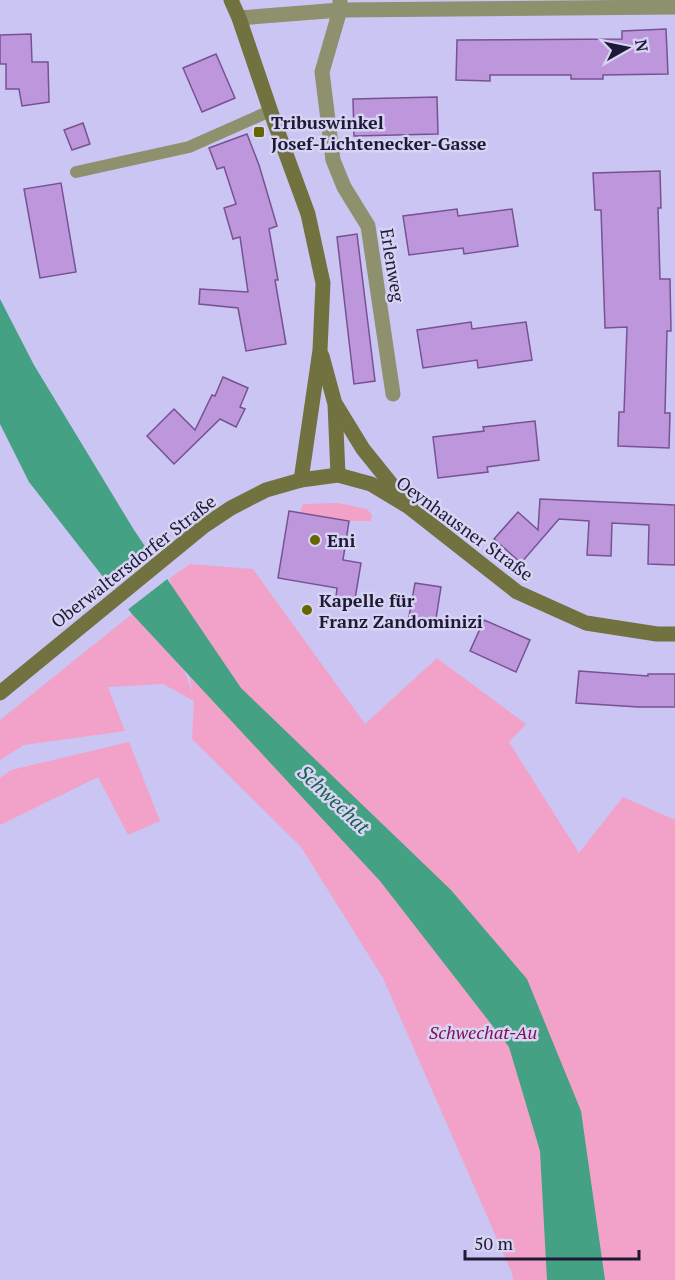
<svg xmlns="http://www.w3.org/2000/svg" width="675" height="1280" viewBox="0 0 675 1280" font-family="'PT Serif',serif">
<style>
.green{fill:#f2a2c8}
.water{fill:#45a184}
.pier{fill:#cac5f3}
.building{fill:#bd96db;stroke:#775292;stroke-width:1.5}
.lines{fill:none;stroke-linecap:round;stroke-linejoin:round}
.lane{stroke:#8e906e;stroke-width:12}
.street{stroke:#8e906e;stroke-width:15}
.secondary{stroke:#71723f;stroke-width:15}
.poi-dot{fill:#660;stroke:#d7d4f3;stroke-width:2}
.labels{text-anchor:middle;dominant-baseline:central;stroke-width:5;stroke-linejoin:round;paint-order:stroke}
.poi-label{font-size:18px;font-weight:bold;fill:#1e1935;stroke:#d7d4f3;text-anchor:start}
.street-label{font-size:18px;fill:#1e1935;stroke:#d7d4f3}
.park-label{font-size:18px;font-style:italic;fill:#7e0f53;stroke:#d7d4f3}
.water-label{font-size:20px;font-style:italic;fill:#19614c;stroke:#d7d4f3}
</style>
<rect width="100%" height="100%" fill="#cac5f3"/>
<g class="green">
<polygon points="338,503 367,509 372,515 371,521 349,521 300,513 303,504"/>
<polygon points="190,564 253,569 365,724 437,658 526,724 509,742 579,853 623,797 675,820 675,1280 513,1280 512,1273 383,978 301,847 192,739 194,701 163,684 108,687 125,731 24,745 0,760 0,720 132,614 184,670 193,694 170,578"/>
<polygon points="129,742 160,821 128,835 98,777 0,825 0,778 11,770"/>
</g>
<polygon class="water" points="0,299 34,365 134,530 241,688 451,890 527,979 581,1111 605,1280 547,1280 540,1151 509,1047 380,881 132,614 29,482 0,424"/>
<polygon class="pier" points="150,548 170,577 126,611 105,584"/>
<g class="building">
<polygon points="666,29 668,74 603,75 603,79 571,79 571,75 490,75 490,81 456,80 457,40 622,39 622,31"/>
<polygon points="31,34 32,62 48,62 49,102 22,106 19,89 6,89 6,64 0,64 0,35"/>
<polygon points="216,54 235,98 202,112 183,68"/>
<polygon points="437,97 438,134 354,136 353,99"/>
<polygon points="83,123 90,144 72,150 64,130"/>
<polygon points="247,134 259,165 277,226 269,229 278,280 275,280 286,344 246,351 238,308 199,304 200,289 248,292 240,237 233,239 224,208 236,204 224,167 217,169 209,148"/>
<polygon points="660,171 661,208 658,208 660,279 670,279 671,331 667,331 665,413 670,413 669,448 618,446 619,412 624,412 627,327 605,328 601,210 595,210 593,173"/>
<polygon points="61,183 76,272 40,278 24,189"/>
<polygon points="457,209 458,216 512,209 518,246 464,254 463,248 409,255 403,216"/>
<polygon points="357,234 375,381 354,384 337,237"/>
<polygon points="471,322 472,329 526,322 532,360 478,368 477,360 423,368 417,330"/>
<polygon points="223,377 248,388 240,407 245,409 236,427 220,419 174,464 147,436 174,409 195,430 212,395 215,396"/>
<polygon points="535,421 539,460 487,467 488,472 438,478 433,437 484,431 483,427"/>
<polygon points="540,499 675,505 675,565 648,564 649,525 612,523 611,556 587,555 589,521 559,519 521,563 494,539 518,512 538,530"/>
<polygon points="289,511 349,521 343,560 361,563 355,599 336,597 337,588 278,578"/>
<polygon points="415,583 441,587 435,625 408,622"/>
<polygon points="484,620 530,640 516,672 470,651"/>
<polygon points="579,671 648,676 648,674 675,674 675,707 638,707 576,703"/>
</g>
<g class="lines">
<polyline class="lane" points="76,172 189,147 270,111"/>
<g class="street">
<polyline points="340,0 340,10 322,72 333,160 344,187 368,226 393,394"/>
<polyline points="239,18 340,10 675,7"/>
</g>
<g class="secondary">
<polyline points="231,0 239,18 275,124 308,214 323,283 320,350 301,480"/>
<polyline points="322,356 335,404 338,475"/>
<polyline points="336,405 363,449 404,500"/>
<polyline points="0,693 204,526 231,508 266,490 301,480 338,475 371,484 409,507 517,592 586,623 657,634 675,634"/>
</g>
</g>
<g class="poi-dot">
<rect x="253" y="126" width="12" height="12" rx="3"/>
<circle cx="315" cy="540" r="6"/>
<circle cx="307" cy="610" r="6"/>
</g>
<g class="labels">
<g class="poi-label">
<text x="271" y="122">Tribuswinkel<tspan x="271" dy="21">Josef-Lichtenecker-Gasse</tspan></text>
<text x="327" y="540">Eni</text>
<text x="319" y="600">Kapelle für<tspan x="319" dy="21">Franz Zandominizi</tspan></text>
</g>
<g class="street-label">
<text transform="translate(393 265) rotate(81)">Erlenweg</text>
<text transform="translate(465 528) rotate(36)">Oeynhausner Straße</text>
<text transform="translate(133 561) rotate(-38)">Oberwaltersdorfer Straße</text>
</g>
<g class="park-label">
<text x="483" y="1032">Schwechat-Au</text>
</g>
<g class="water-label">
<text transform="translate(334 799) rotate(43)">Schwechat</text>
</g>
</g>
<g transform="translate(627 48) rotate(81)" stroke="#d7d4f3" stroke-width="4.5" paint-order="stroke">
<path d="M0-4.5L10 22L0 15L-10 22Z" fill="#1e1935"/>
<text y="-9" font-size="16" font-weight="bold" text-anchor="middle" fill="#1e1935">N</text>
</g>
<path d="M465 1250v9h174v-9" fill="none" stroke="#1e1935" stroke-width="3"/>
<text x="474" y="1250" font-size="18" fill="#1e1935" stroke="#d7d4f3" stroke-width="4.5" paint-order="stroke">50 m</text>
</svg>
